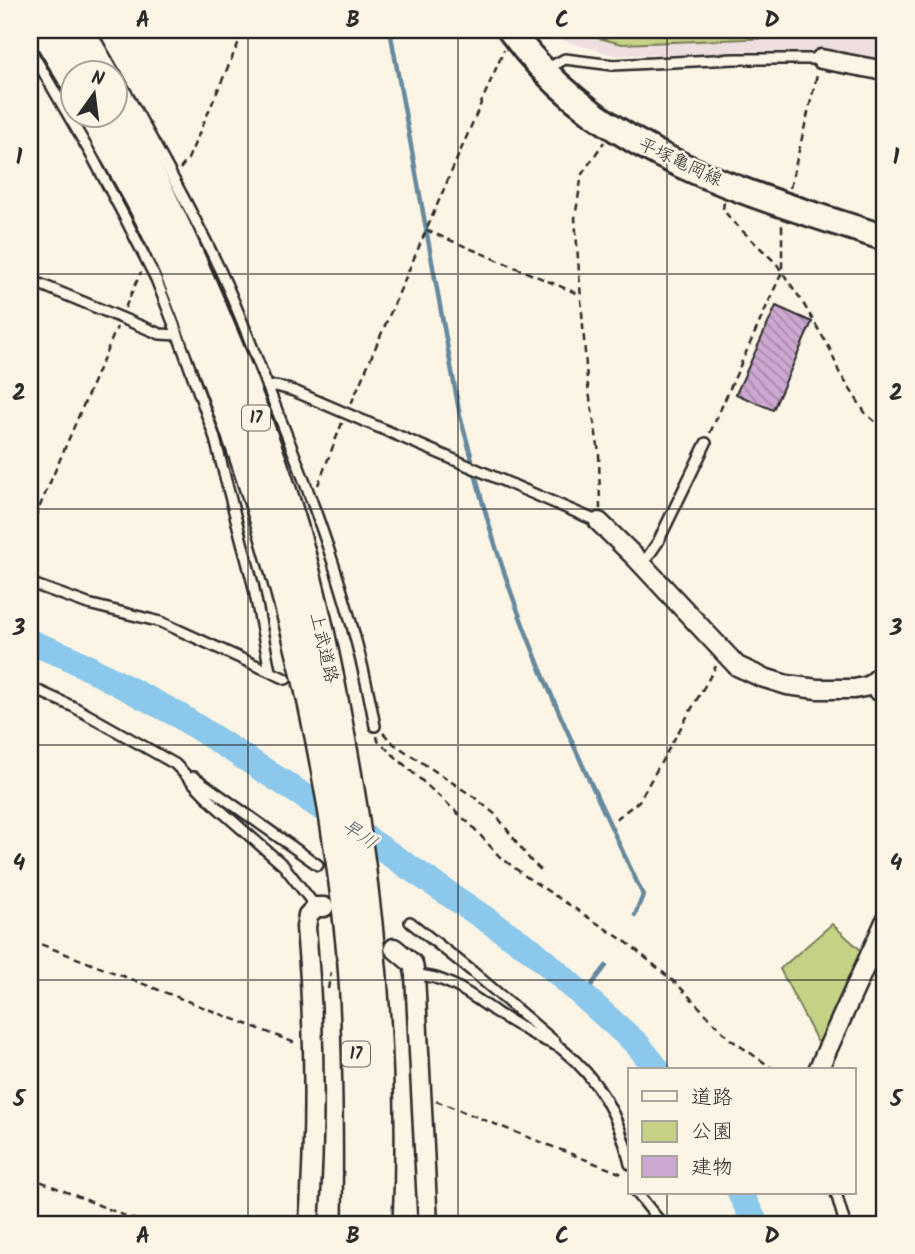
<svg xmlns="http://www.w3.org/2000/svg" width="915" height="1254" viewBox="0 0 915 1254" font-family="Kalam,'Klee One',sans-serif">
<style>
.built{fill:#eededf}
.green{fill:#c5d185;stroke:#787e58;stroke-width:2}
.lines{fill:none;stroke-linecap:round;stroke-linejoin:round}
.stream{stroke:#65899e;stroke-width:4.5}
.river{stroke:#8bc8eb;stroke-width:26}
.building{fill:url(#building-back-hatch);stroke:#2b2b2b;stroke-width:2}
.service-casing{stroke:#2b2b2b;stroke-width:14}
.minor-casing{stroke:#2b2b2b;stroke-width:23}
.secondary-casing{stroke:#2b2b2b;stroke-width:30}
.trunk-casing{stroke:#2b2b2b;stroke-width:33}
.path{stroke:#2b2b2b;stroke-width:2.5;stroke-dasharray:7 5;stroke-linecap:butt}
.service{stroke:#fcf5e5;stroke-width:9}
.minor{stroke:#fcf5e5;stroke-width:18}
.secondary{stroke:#fcf5e5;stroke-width:24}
.trunk{stroke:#fcf5e5;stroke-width:28}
.grid{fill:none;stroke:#2b2b2b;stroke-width:2;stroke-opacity:0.55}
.labels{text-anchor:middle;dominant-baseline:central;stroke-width:5;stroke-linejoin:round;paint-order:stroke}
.shield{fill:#fcf5e5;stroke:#6a6863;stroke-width:2}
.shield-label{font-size:16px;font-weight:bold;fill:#2b2b2b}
.street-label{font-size:18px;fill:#2b2b2b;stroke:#fcf5e5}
.water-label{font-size:19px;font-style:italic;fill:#485a65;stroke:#fcf5e5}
.neatline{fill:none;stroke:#2b2b2b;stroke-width:2.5}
.grid-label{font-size:23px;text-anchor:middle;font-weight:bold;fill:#2b2b2b}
</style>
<defs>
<pattern id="building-back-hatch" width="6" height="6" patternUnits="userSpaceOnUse" patternTransform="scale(1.75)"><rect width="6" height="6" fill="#cca8d1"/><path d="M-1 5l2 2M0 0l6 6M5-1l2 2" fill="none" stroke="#a689aa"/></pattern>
</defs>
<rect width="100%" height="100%" fill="#fcf5e5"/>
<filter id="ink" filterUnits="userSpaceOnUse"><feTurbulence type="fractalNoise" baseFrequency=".0143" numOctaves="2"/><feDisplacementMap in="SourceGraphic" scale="14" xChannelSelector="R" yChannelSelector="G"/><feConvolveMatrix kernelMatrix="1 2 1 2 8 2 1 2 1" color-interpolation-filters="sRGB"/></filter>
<g filter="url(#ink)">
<polygon class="built" points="537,30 885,30 885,65 817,53 614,55 562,40 545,41"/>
<g class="green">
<polygon points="567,30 800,30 799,37 622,44"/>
<polygon points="832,924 865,954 823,1044 817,1041 780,969"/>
</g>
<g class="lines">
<g class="stream">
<polyline points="390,30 460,416 472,459"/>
<path d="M475,473C511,621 579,758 643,895L635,915"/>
<polyline points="583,996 606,966"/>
</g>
<g class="river">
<polyline points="30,642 68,657 178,715 304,796 533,951 637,1044 658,1070"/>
<polyline points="740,1193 756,1224"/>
</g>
</g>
<polygon class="building" points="776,306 812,322 773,410 736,394"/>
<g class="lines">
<defs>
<g id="service">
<polyline points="90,30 115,74"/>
<polyline points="30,49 93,158 125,218 156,279 178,335 214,435 253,584 270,671"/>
<polyline points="546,69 565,59 613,65 734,59 821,59"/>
<path d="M116,74C150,137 187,200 218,266C239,310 256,357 274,403C316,507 355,615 375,726"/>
<polyline points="30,280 160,334 178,335"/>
<polyline points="268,387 276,386 294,391 599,522"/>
<polyline points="642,565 658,542 706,443"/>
<polyline points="30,583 88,604 161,622 286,679"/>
<polyline points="869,686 874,693 885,700"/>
<polyline points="30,687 74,707 175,764 218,808 284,866 316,907"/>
<polyline points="194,777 318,865"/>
<polyline points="410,922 473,972 555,1042"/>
<path d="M415,975C446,975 472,996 497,1013C512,1022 528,1032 544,1040C550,1043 558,1045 563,1050C600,1080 620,1118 630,1164"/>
<polyline points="637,1193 662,1224"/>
<polyline points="836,1193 845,1224"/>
</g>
<g id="minor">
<polyline points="821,59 885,71"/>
<polyline points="599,522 635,557 737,666 761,677 787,685 817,689 854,689 869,686 885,672"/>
<polyline points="394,948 413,964 415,975 428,1224"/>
<polyline points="818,1070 885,922"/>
<path d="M309,1224C316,1125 315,1026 306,927L308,915L316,907H324"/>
</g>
<path id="secondary" d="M510,30C601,156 745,192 885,238"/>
<g id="trunk">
<polyline points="44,30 74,80"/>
<polyline points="70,30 96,74"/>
<path d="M116,109C164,195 204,286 241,378C263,436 285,494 301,555C324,641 340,729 354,817C374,952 384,1088 377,1224"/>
<path d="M93,116C110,146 128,176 144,207C175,267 199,331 222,394C289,575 334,765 352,958C359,1046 359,1136 358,1224"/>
</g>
</defs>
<use href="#service" class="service-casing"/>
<use href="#minor" class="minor-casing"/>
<use href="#secondary" class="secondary-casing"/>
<use href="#trunk" class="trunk-casing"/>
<g class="path">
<polyline points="180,169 188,159 244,30"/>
<polyline points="790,188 817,75"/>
<polyline points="724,202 723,209 732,221 776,263 800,298 830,349 839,372 866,414 885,430"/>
<polyline points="426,230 581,295"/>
<polyline points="125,308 141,272"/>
<polyline points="351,404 504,50"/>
<polyline points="710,433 782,272 782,224"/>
<polyline points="318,485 342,423"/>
<polyline points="600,509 599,452 587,380 575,218 582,174 604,142"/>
<polyline points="30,529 117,327"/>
<polyline points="383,733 394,744 474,797 496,815 531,861 542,871"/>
<polyline points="377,736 378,741 472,826 499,856 528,878 629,944 678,985 730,1039 775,1070"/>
<polyline points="616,819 639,801 716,666"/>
<polyline points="30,940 298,1044"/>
<polyline points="328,989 331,972"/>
<polyline points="436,1101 625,1175"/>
<polyline points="30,1177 145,1224"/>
</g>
<use href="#service" class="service"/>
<use href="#minor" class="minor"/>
<use href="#secondary" class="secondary"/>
<use href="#trunk" class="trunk"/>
</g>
</g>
<path class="grid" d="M248,30V1224M458,30V1224M667,30V1070M30,274H885M30,509H885M30,745H885M30,980H885M667,1193V1224"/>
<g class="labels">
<g class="shield">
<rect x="242" y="405.5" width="28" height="25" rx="5"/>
<rect x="342" y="1041.5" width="28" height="25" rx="5"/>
</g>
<g class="shield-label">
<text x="256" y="418">17</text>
<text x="356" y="1054">17</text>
</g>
<g class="street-label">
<text transform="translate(680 163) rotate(25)">平塚亀岡線</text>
<text transform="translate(323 648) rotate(77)">上武道路</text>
</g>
<g class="water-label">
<text transform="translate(359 835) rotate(34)">早川</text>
</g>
</g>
<rect width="915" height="1254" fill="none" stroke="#fcf5e5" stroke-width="77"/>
<rect x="628" y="1068" width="228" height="126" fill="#fcf5e5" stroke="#a8a49b" stroke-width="2"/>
<rect x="642" y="1091" width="35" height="10" fill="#fcf5e5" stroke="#a8a49b" stroke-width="2"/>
<text x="691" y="1104" font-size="21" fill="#2b2b2b">道路</text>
<rect x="642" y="1121" width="35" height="21" fill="#c5d185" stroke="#a8a49b" stroke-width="2"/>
<text x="691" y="1138" font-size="21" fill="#2b2b2b">公園</text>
<rect x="642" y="1156" width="35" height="21" fill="#cca8d1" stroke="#a8a49b" stroke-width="2"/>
<text x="691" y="1174" font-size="21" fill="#2b2b2b">建物</text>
<g transform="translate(94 94) rotate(14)"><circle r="33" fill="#fcf5e5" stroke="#a8a49b" stroke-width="2"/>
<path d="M0-5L12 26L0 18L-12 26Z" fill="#2b2b2b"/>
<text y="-10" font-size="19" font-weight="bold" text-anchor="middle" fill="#2b2b2b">N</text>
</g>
<rect x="38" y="38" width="838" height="1178" class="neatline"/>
<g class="grid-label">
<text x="143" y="27">A</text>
<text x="353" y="27">B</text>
<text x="562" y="27">C</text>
<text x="772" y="27">D</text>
<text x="19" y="164">1</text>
<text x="896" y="164">1</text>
<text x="19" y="400">2</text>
<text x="896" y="400">2</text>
<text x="19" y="635">3</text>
<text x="896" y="635">3</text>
<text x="19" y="870">4</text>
<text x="896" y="870">4</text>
<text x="19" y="1106">5</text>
<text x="896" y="1106">5</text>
<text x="143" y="1243">A</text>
<text x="353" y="1243">B</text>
<text x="562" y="1243">C</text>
<text x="772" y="1243">D</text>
</g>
</svg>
